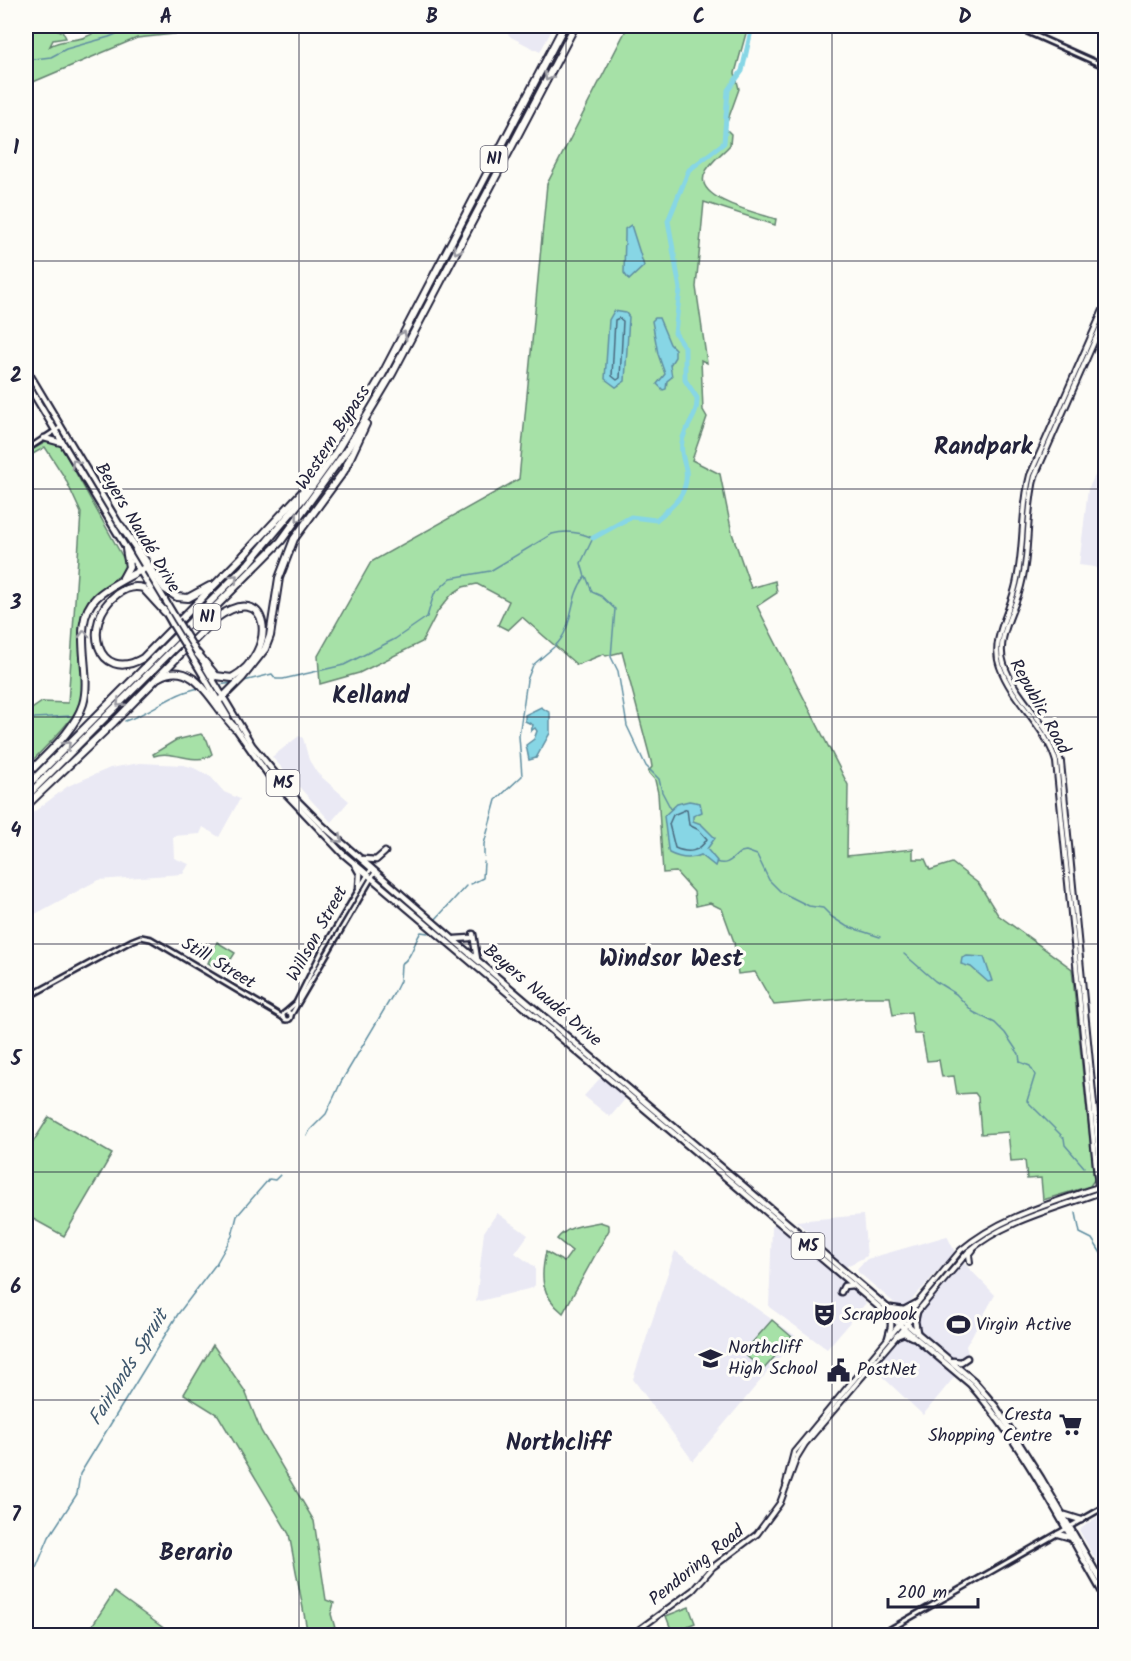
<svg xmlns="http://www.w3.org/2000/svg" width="1131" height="1661" viewBox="0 0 1131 1661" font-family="Kalam,sans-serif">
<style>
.built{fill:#eae9f4}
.green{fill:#a6e1a7;stroke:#648271;stroke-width:1.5}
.water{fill:#87d6e5;stroke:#5f8ea1;stroke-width:1.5}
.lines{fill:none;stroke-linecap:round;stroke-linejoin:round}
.shore{stroke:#4a6a7f;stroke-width:1.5}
.stream{stroke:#5f8ea1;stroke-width:1.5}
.river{stroke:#87d6e5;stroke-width:5}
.tertiary-casing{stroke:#22223b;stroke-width:8}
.secondary-casing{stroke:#22223b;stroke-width:8}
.primary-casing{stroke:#22223b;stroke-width:9}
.motorway-casing{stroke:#22223b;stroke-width:10}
.tertiary{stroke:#fdfcf7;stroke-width:3}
.secondary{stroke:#fdfcf7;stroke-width:4}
.primary{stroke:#fdfcf7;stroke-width:4.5}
.motorway{stroke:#fdfcf7;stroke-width:6}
.primary-bridge-casing{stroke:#22223b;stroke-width:9;stroke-linecap:butt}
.primary-bridge{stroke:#fdfcf7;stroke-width:4.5}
.oneway{stroke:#9a9aa2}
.grid{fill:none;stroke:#22223b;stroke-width:1.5;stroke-opacity:0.55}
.labels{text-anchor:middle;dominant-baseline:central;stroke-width:6;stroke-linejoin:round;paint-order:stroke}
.shield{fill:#fdfcf7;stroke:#646373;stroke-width:1.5}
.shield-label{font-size:16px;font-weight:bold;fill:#22223b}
.street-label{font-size:18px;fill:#22223b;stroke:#fdfcf7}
.poi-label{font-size:18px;fill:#22223b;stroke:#fdfcf7;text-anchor:start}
.water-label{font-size:20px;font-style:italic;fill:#40586e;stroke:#fdfcf7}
.district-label{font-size:24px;font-weight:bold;fill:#22223b;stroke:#fdfcf7}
.neatline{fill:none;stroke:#22223b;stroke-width:2}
.grid-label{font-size:20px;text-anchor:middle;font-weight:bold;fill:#22223b}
</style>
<rect width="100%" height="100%" fill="#fdfcf7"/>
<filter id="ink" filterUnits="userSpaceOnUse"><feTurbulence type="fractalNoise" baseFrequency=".0167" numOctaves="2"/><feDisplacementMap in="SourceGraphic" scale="12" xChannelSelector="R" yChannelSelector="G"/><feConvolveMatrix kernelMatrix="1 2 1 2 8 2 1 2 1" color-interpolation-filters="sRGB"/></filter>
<g filter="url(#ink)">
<g class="built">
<polygon points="505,26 554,26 540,52 511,37 506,32"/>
<polygon points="1099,468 1105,470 1105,573 1094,567 1079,565 1088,489"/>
<polygon points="299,736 303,738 309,760 317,773 349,801 331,822 272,757"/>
<polygon points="140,763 184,765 194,768 211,777 224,792 240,799 219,837 203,827 200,834 173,836 174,858 189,864 183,874 98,880 26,919 26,818 68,786 110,768"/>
<polygon points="601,1077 626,1098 610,1117 584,1096"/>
<polygon points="497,1213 528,1235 515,1253 535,1267 535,1285 532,1288 476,1302 484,1232"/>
<polygon points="863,1215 867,1256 845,1267 796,1221"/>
<polygon points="776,1222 842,1278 866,1303 827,1349 769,1307 772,1227"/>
<polygon points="947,1236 955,1252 907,1305 898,1306 858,1272 857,1269 867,1259"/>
<polygon points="675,1251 797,1337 693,1461 633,1379"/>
<polygon points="960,1263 964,1263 995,1295 966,1346 969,1357 963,1367 918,1329 918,1313"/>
<polygon points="902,1335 909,1336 956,1375 923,1415 872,1367 897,1337"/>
<polygon points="1105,1511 1105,1577 1079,1530"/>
</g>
<g class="green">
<path d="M39,26H49L63,32L66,38L53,40L50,46C64,37 83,43 96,31L89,26H249L137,38L26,85V57L30,56L26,49V37Z"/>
<path d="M628,26H748L735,73L739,89L725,128L731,134L730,145C723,153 709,163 705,173C692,199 761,214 776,219L775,225L704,202L696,287L707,363L701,360L703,410L707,417L692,460L720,474L732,533L751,588L775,581L777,593L757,606L848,785L847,856L913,849V859H925L930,870L952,863L979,884L998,915L1072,969L1094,1180L1090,1186L1043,1200L1041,1178L1027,1179L1025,1160L1011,1161L1008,1132L981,1134L978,1097L975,1093L957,1094L954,1076L942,1077L939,1060L927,1061L922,1034H914L911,1012L893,1015L890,997H863L774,1005L755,972L738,974L734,942L722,909L710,903L696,906L694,892L676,872L663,873L658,793L655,780L648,772L652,767L651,761L622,652L606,656L604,654L577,665L522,617L508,630L498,625L509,601L477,584L463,587L452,594L438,611L422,642L359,673L320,684L318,656L371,562L519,479L547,184Z"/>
<path d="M48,441H55L61,446L126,563L124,573C48,622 100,638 81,700C74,722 41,750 26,768V713L42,702L68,703L81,513L65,478L45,447L26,458V453Z"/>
<path d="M201,734L207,740L212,754C198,767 173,749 154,756L153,754L176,740Z"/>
<polygon points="217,942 235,953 223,972 208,963"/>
<polygon points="49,1117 112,1154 64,1236 26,1215 26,1153"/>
<path d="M600,1222L609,1225V1230L563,1313C541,1295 540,1278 546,1252L564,1262L572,1251L557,1239C567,1226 584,1225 600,1222Z"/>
<polygon points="772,1320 792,1337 763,1370 743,1353"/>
<polygon points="213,1345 245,1391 261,1431 314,1521 326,1600 334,1603 331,1614 337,1635 308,1635 289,1534 218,1415 184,1394"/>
<polygon points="114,1592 173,1635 86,1635"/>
<polygon points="689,1607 695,1623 672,1632 666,1616"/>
</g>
<g class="water">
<polygon points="631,225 644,266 629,280 624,273 625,235 625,229"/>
<polygon points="614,311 626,313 629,317 625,381 616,387 605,379 609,320"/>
<polygon points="655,318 659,318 670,344 675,349 675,357 670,365 672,377 667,381 666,389 663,390 657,384 665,374 658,354 652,321"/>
<polygon points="541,707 550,713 550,733 536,758 529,760 526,745 534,739 537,731 535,728 531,731 533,725 525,721 525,715"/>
<path d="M689,801L700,803L702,812L693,816V821L701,824L715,838L707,849L717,861L715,866L701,855C691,860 679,858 669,853L668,849L664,816L677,804Z"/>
<polygon points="967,956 984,957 992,981 988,982 971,967 961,964 962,958"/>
</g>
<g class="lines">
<g class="shore">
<polygon points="619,318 623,321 620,378 617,380 612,376 615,320"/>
<path d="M687,809L689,825L699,830L707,839C699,852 689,854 675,848L669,824L673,815Z"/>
</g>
<g class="stream">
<polyline points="26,60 51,57 66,49 109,37 135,26"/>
<polyline points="586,576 592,592 601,596 615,609 611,657 618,671 627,726 646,766 659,779 662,792 671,809"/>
<path d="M244,681L272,674L276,679H283L344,665L395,639L427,617L434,594L451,578L490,571L552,534C566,530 580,532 593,538L581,563L585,577C568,598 575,627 555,646"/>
<polyline points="211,686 233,683"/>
<path d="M125,721C151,713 173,692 200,688"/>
<polyline points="26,723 35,718 70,716"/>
<polyline points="484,856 484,844 496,800 522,776 519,736 527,680 533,665 554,647"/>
<path d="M716,862C728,867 733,857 741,852L746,851L757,855L769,880L781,892L809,906L823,908L832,917L846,926L880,937"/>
<polyline points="471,884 483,878 484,862"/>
<polyline points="435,920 466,886"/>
<polyline points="904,954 935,981 956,994 973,1012 995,1023 1005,1033 1019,1054 1020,1062 1030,1066 1035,1075 1027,1101 1064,1138 1065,1145 1084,1167"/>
<path d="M307,1136L310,1130L326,1114L341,1082L394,993L400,981L401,964C412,958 414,942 421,932L428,933"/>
<polyline points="1076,1213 1080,1233 1092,1239 1106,1261"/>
<polyline points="26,1592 49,1537 77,1494 80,1474 178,1314 216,1264 232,1236 237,1216 269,1179 275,1180 280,1175"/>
</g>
<path class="river" d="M593,538L631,517L656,520C673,506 689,494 686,470C684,461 680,451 682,442C684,426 698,419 697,398L685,380V348L675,333L680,289L668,221L689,170L724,143L728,90L742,71L752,26"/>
<defs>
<g id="tertiary">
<polyline points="1014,26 1106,67"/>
<polyline points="26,450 61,427"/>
<polyline points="26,998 131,941 141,937 151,939 284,1018"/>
<polyline points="287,1011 296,1003 322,951 371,869"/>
<circle cx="287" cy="1016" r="4"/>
<polyline points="291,1015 375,872"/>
<polyline points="1103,1506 1106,1499"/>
<polyline points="878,1636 1106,1506"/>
</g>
<g id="secondary">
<path d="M1106,303L1030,475C1020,512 1025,551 1015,588C1009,613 990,641 1000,667C1012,701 1046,726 1056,762L1098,1187L1106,1212"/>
<path d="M1106,315L1035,476C1025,514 1031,555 1019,593C1012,615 996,641 1004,664C1016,700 1052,725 1061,762L1101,1176L1106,1198"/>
<polyline points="970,1262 969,1255 973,1250"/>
<path d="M786,1483L794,1452L799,1446L961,1250C1000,1217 1049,1204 1098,1187"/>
<path d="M630,1636L693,1590L713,1567L757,1534L780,1503L797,1457L805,1444L968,1252C1005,1220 1056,1209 1101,1192"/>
</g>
<g id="primary">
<polyline points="26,368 121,527"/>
<polyline points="26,382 158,601"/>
<polyline points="44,438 62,443"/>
<polyline points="135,550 177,620"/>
<polyline points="164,610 172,624"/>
<polyline points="189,652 228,717"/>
<polyline points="204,665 252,745 297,800 323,826 463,948 974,1381 996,1407 1041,1478 1106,1589"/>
<path d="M234,726L269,776L342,853L970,1384C1023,1444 1066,1530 1106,1599"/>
<polyline points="363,859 376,860 385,852"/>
<polyline points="356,867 360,874 359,888"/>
<polyline points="473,934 477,959"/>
<polyline points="455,939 470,938"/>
<polyline points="841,1292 844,1286 853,1285"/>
<polyline points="891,1308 904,1310 917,1303"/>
<polyline points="917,1332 915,1321 917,1312"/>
<polyline points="896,1336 904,1333 912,1337"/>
<polyline points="888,1338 891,1327 891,1317"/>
<polyline points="953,1361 961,1362 967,1358"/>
<polyline points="1065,1515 1081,1520"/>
<polyline points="1058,1534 1072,1538"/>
</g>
<g id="motorway">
<polyline points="121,526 165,589 177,597 188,598 210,586"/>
<polyline points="244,555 316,477"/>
<polyline points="123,578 129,567 126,549"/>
<path d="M165,612L143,588C133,585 125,588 117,594C80,622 97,685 143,658L245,554"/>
<path d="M159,677C196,657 213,707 235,728"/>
<polyline points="219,701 242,678 265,649 270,636 279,578 294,539 344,471 366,424"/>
<path d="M26,776C45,755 74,732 83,704C93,671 69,623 97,597C110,585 130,576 145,568"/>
<polyline points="26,787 249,563 305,496 333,457 381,377 564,26"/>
<polyline points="26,797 281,541 346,451 392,374 575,26"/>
<path d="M26,806L114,722L215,619C271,577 279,652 232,678L216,676L197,653"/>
</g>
</defs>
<use href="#tertiary" class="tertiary-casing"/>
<use href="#secondary" class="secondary-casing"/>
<use href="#primary" class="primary-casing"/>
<use href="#motorway" class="motorway-casing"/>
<use href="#tertiary" class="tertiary"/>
<use href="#secondary" class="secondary"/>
<use href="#primary" class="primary"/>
<use href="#motorway" class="motorway"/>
<defs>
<g id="primary-bridge">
<polyline points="177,620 197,653"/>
<polyline points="172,624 189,652"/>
</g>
</defs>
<use href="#primary-bridge" class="primary-bridge-casing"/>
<use href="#primary-bridge" class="primary-bridge"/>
</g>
<defs><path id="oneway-chevron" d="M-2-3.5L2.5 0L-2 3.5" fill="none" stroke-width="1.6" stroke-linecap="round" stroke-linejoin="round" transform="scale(1.5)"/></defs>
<g class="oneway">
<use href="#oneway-chevron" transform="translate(548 77) rotate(118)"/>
<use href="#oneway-chevron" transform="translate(457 250) rotate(118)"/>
<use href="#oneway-chevron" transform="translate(403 335) rotate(-63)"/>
<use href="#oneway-chevron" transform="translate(75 463) rotate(-121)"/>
<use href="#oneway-chevron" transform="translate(299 518) rotate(128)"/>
<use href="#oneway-chevron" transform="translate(234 578) rotate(-45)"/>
<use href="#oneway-chevron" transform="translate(84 634) rotate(-90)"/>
<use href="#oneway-chevron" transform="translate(120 703) rotate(135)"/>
<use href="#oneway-chevron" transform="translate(67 745) rotate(-45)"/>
<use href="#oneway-chevron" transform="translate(339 839) rotate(41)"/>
</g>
</g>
<path class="grid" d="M299,26V1636M566,26V1636M832,26V1636M26,261H1106M26,489H1106M26,717H1106M26,944H1106M26,1172H1106M26,1400H1106"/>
<defs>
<symbol id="theatre-bare" viewBox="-9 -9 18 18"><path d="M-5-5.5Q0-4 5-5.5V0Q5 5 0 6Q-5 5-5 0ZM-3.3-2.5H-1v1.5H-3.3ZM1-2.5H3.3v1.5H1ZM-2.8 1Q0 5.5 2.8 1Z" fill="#22223b" stroke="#fdfcf7" stroke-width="2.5" paint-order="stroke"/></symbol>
<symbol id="stadium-bare" viewBox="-9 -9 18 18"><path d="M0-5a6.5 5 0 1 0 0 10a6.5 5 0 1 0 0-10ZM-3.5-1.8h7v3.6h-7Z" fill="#22223b" stroke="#fdfcf7" stroke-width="2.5" paint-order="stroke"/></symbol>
<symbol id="school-bare" viewBox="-9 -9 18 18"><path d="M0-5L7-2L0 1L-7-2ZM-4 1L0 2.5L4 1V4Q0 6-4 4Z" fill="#22223b" stroke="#fdfcf7" stroke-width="2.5" paint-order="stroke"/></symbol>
<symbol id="civic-bare" viewBox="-9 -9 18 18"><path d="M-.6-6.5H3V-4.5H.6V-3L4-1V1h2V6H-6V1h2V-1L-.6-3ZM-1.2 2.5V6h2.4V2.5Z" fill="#22223b" stroke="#fdfcf7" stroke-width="2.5" paint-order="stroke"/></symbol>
<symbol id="supermarket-bare" viewBox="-9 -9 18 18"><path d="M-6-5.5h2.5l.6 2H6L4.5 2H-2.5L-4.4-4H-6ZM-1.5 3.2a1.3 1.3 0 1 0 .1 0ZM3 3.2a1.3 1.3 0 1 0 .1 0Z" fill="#22223b" stroke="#fdfcf7" stroke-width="2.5" paint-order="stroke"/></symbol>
</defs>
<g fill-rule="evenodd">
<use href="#theatre-bare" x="808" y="1298" width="33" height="33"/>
<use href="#stadium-bare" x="942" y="1308" width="33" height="33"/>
<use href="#school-bare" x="694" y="1342" width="33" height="33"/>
<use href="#civic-bare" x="822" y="1354" width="33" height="33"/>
<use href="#supermarket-bare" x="1054" y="1408" width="33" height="33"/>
</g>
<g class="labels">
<g class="shield">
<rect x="480.5" y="146" width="27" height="26" rx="4.5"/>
<rect x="193.5" y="604" width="27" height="26" rx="4.5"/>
<rect x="266.5" y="770" width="33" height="26" rx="4.5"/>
<rect x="791.5" y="1233" width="33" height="26" rx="4.5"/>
</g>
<g class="shield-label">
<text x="494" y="159">N1</text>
<text x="207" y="617">N1</text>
<text x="283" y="783">M5</text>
<text x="808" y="1246">M5</text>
</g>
<g class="street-label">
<text transform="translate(334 438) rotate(-57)">Western Bypass</text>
<text transform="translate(137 528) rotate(59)">Beyers Naudé Drive</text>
<text transform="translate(1039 707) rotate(61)">Republic Road</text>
<text transform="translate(318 934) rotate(-61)">Willson Street</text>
<text transform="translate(218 964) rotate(31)">Still Street</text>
<text transform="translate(542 996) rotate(40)">Beyers Naudé Drive</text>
<text transform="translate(697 1566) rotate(-39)">Pendoring Road</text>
</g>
<g class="poi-label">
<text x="842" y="1315">Scrapbook</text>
<text x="976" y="1325">Virgin Active</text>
<text x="728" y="1348">Northcliff<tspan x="728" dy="21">High School</tspan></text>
<text x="857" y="1370">PostNet</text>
<text x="1052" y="1415" text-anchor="end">Cresta<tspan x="1052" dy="21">Shopping Centre</tspan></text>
</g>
<g class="water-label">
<text transform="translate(129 1368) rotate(-58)">Fairlands Spruit</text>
</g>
<g class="district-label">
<text x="983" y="447">Randpark</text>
<text x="371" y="696">Kelland</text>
<text x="671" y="959">Windsor West</text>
<text x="558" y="1443">Northcliff</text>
<text x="196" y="1553">Berario</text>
</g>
</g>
<rect width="1131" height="1661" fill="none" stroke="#fdfcf7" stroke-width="66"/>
<path d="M888 1598v9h90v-9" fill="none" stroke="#22223b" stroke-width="3"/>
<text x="897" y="1598" font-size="18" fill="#22223b" stroke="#fdfcf7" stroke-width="4.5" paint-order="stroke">200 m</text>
<rect x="33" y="33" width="1065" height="1595" class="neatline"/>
<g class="grid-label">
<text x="166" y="23">A</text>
<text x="432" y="23">B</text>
<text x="699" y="23">C</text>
<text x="965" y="23">D</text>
<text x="16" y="154">1</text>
<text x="16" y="382">2</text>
<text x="16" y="609">3</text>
<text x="16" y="837">4</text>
<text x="16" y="1065">5</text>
<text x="16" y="1293">6</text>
<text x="16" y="1521">7</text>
</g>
</svg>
